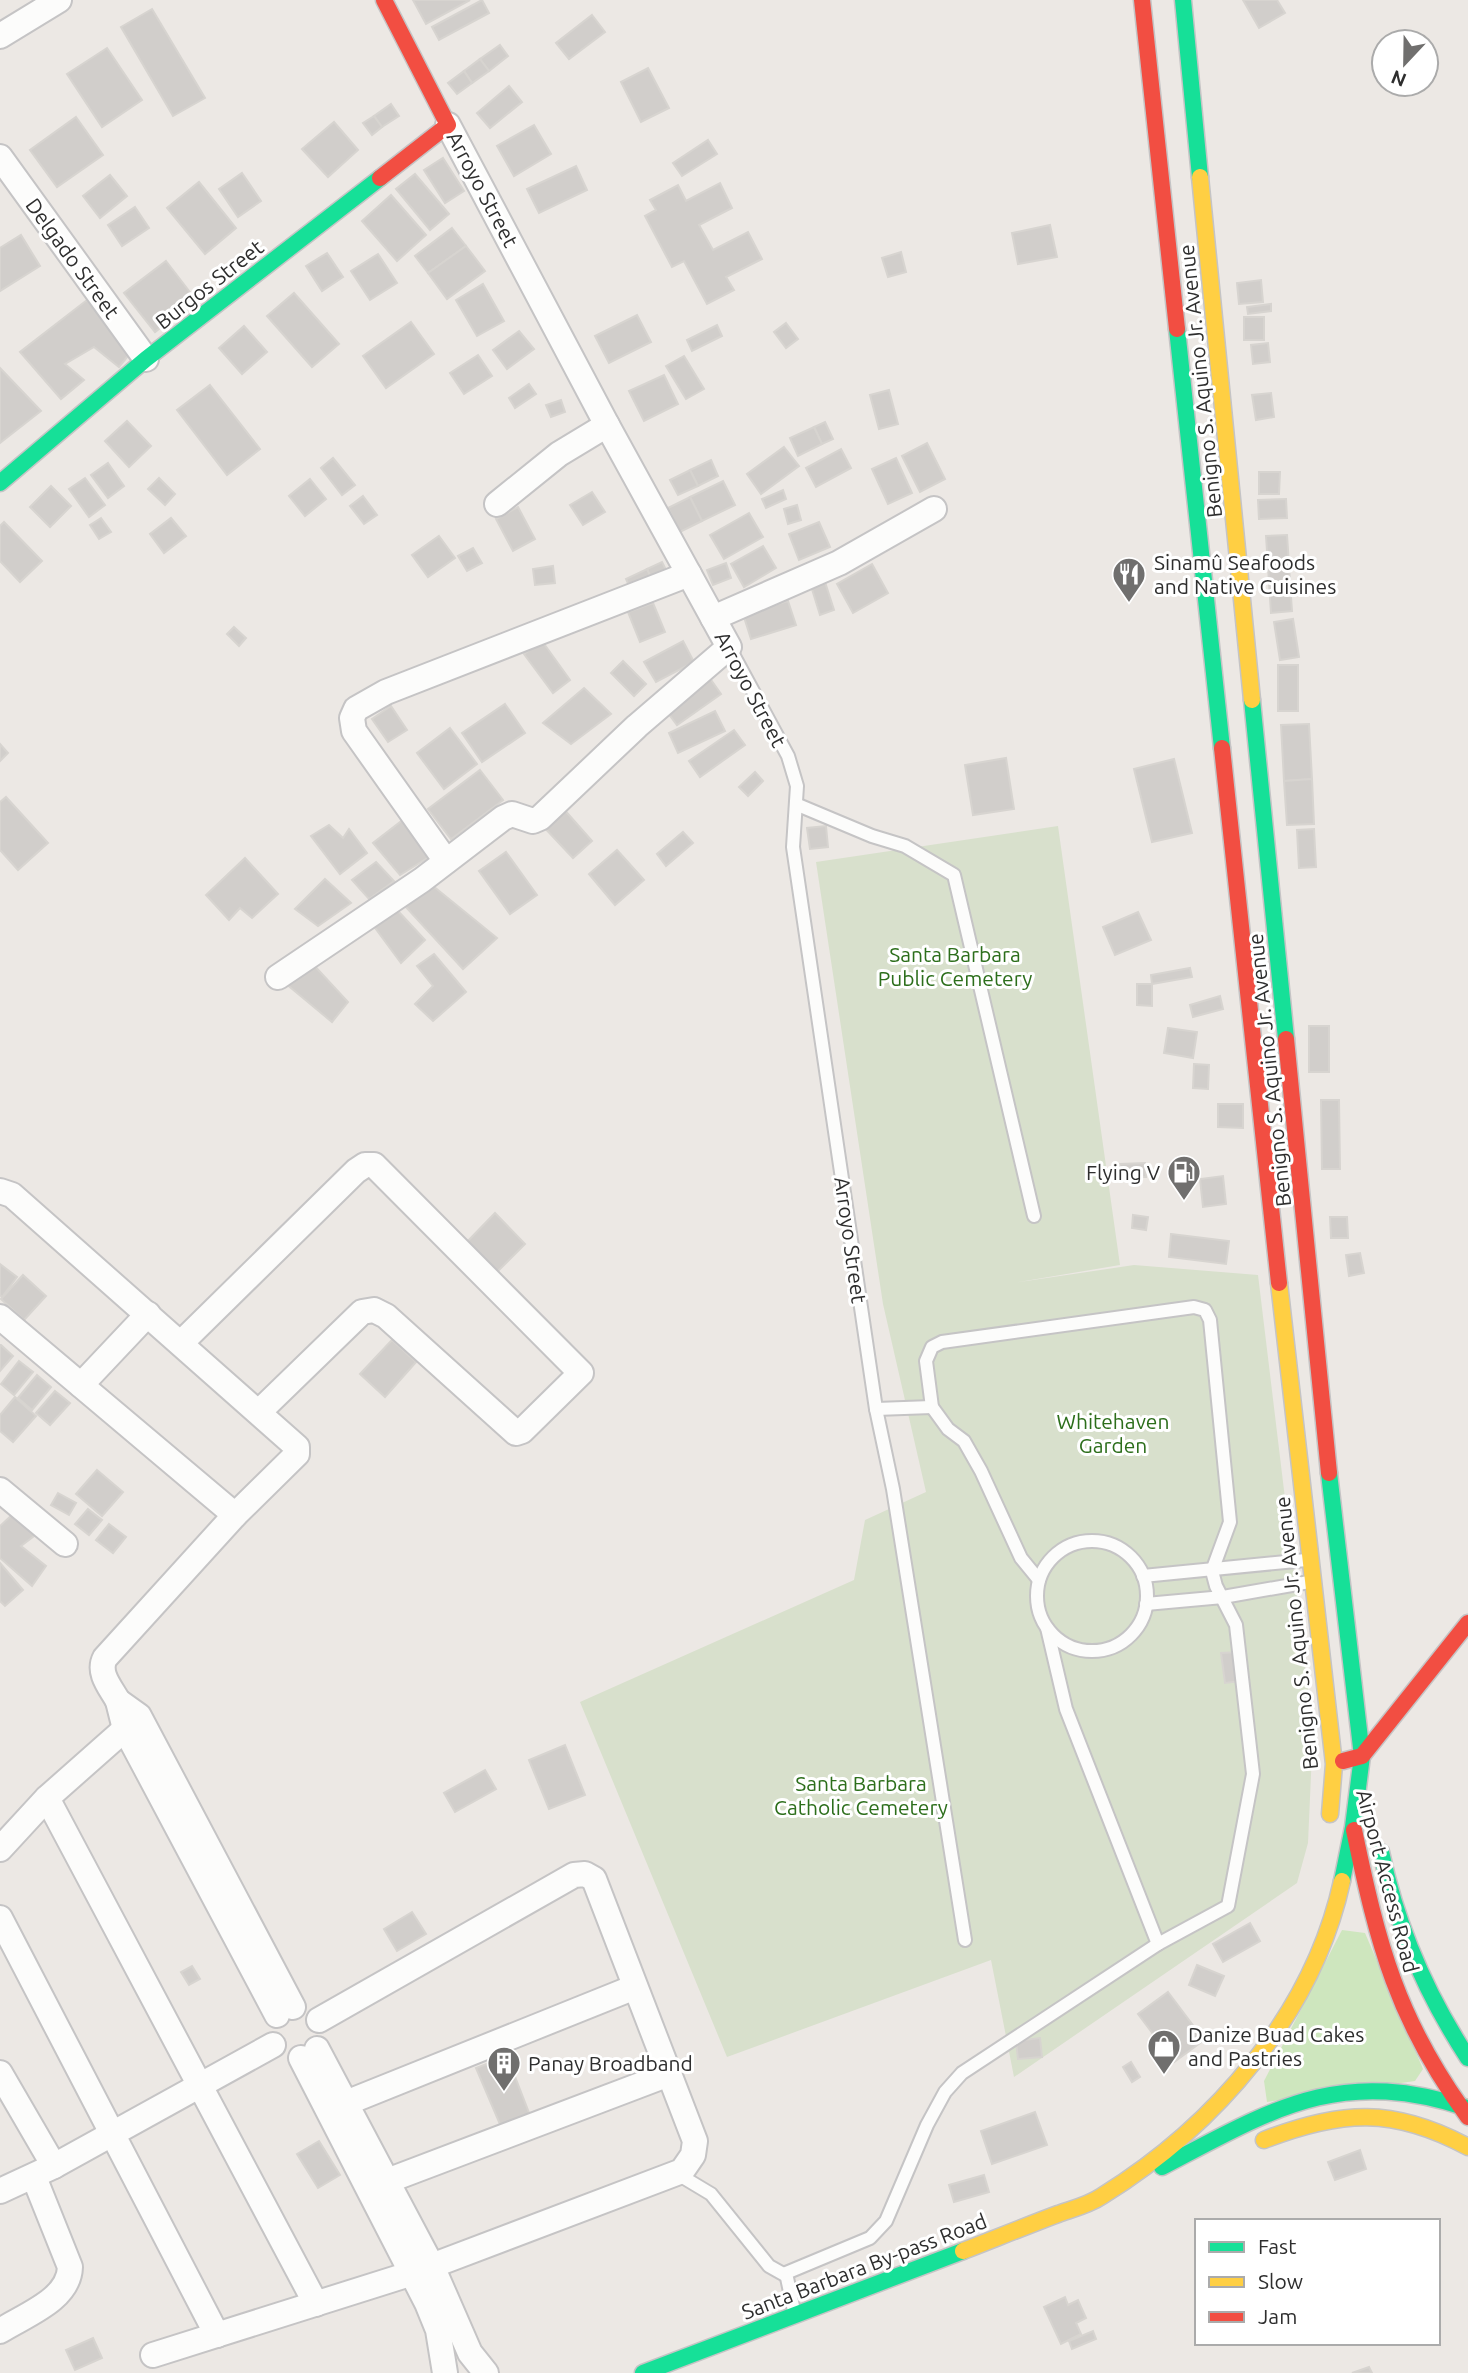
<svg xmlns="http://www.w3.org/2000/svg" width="1468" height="2373" viewBox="0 0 1468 2373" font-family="Ubuntu,sans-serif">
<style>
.green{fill:#cee6be}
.cemetery{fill:#d8e0cc}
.building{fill:#d1cecb;stroke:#d7d4d0;stroke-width:2}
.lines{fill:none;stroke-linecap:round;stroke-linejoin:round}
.lane-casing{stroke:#c5c4c5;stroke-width:16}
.street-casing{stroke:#c5c4c5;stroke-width:28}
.fast-casing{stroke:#c5c4c5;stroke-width:19}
.slow-casing{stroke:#c5c4c5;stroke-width:19}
.jam-casing{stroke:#c5c4c5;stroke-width:19}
.lane{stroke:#fcfcfb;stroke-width:12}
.street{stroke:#fcfcfb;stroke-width:24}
.fast{stroke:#16e098;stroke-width:16}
.slow{stroke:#ffcf43;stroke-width:16}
.jam{stroke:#f24e42;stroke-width:16}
.labels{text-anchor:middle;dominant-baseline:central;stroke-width:6;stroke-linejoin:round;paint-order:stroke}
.street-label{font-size:21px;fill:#2e2e2e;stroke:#fff}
.poi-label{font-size:21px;fill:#2e2e2e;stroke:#fff;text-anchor:start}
.park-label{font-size:21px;fill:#2c6e1b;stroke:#fff}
</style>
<rect width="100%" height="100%" fill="#ece8e4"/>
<polygon class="green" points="1342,1930 1365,1933 1423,2069 1415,2081 1267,2102 1264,2081"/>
<polygon class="cemetery" points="1058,826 1120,1265 1013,1283 1134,1265 1258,1275 1313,1730 1308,1843 1297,1883 1014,2077 991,1960 727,2057 580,1702 854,1580 865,1520 926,1492 883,1304 816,862"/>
<g class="building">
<polygon points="413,0 470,0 426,24"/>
<polygon points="482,0 489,13 439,40 432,27"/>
<polygon points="1243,0 1277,0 1285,13 1259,28"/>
<polygon points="152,9 205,98 173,116 121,27"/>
<polygon points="592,15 605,32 569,59 556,43"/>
<polygon points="500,45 508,56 489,71 480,59"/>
<polygon points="107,48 142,100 102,127 67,74"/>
<polygon points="480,59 489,71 472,83 464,71"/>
<polygon points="648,68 669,108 641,122 621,82"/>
<polygon points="464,71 472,83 457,94 448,83"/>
<polygon points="509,86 522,102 490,128 477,113"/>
<polygon points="391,104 399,116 382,127 374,116"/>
<polygon points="374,116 382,127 372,135 363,123"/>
<polygon points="76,117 103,155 57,187 30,150"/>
<polygon points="334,122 358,150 328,177 302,149"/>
<polygon points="534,125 551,154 514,176 497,146"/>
<polygon points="708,140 717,154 682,176 673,163"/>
<polygon points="443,158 464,191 445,203 424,170"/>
<polygon points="576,166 587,190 539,213 527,189"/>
<polygon points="242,173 261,201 238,217 219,189"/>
<polygon points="415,174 449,214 430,230 396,189"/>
<polygon points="110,175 127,196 100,218 83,196"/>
<polygon points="199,182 236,228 205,254 167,208"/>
<polygon points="720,183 732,208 699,225 713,250 748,232 762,259 726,277 734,290 707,304 684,261 672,267 645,216 656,210 650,200 678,185 686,201"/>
<polygon points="391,195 426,235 397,261 362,221"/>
<polygon points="135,207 149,228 122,246 108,225"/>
<polygon points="1050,225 1057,257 1018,264 1012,233"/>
<polygon points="452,228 466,246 428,273 415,256"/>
<polygon points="21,235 40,266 0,291 0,248"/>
<polygon points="466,246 485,271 447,299 428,273"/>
<polygon points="901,252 906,272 888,277 882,258"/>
<polygon points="327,253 343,277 322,291 306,266"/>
<polygon points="378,254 397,283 370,300 351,271"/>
<polygon points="166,261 196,300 155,332 124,293"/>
<polygon points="1261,280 1263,302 1239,304 1237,283"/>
<polygon points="483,284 504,321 477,336 456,300"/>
<polygon points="294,293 339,344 312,367 267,316"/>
<polygon points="87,300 132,351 119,367 94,347 65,364 84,380 61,399 20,352"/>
<polygon points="1271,304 1271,311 1248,314 1247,307"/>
<polygon points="637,315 651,342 609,363 595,336"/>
<rect x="1244" y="317" width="20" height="23"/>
<polygon points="411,322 434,354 386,388 363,356"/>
<polygon points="786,323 798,339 786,348 774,332"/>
<polygon points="717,325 722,336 692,351 687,340"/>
<polygon points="244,326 267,352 242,374 219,348"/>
<polygon points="519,331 534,349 507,369 493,350"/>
<polygon points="1268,343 1270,362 1253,364 1251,345"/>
<polygon points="478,355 492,376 464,394 450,373"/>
<polygon points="684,356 704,389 686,399 666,366"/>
<polygon points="0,368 41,411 0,443"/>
<polygon points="664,375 678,404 644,421 629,391"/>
<polygon points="529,384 536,394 515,408 509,398"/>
<polygon points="210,385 260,449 227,475 177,410"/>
<polygon points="889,390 898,424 879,429 870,395"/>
<polygon points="1271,393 1274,417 1256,420 1252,395"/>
<polygon points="561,400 565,412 551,417 546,405"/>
<polygon points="127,421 151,446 129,467 105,441"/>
<polygon points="825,422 833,439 822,444 814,427"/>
<polygon points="814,427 822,444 798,456 790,438"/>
<polygon points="927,443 945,479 920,492 902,456"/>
<polygon points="784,447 799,466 761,494 747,474"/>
<polygon points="841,449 851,468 816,487 806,468"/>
<polygon points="333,458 355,485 342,495 321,468"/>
<polygon points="896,458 912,493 888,504 872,469"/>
<polygon points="711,460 718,476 698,486 690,470"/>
<polygon points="108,463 124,486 108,498 91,475"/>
<polygon points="690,470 698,486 678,495 670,480"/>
<polygon points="1259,472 1280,472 1279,494 1259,494"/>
<polygon points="85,478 105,505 89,517 69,489"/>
<polygon points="159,478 175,494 165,505 148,489"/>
<polygon points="310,479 326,499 305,516 289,496"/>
<polygon points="723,481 735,505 702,521 690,497"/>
<polygon points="51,486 71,506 50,527 30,507"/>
<polygon points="783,490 786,499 766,508 762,499"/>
<polygon points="592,492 605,512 583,525 570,505"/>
<polygon points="363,496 377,515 364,524 350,506"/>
<polygon points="690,497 702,521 680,532 668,508"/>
<polygon points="1286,499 1287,518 1259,519 1258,500"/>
<polygon points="797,505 801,520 788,524 784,509"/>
<polygon points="518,507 535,539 513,551 496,519"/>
<polygon points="749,513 763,537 724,559 710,535"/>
<polygon points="101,518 111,532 99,539 90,525"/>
<polygon points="171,518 186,536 164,553 150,534"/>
<polygon points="4,522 42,561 20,582 0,561 0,526"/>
<polygon points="819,522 830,547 799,560 789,534"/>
<polygon points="1287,535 1289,564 1268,566 1266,536"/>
<polygon points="439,536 455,558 428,577 412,555"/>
<polygon points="763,546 776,568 744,587 731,564"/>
<polygon points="473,548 482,563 467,571 458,556"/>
<polygon points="662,562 668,574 652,580 647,569"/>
<polygon points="726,563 731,578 713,585 707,570"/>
<polygon points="872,564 888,593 853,613 837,584"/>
<polygon points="1289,564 1290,582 1269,583 1268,566"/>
<polygon points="553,566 555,583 535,585 533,569"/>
<polygon points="647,569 652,580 631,590 626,579"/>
<polygon points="825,582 834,610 820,615 811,586"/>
<polygon points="1290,582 1292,611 1271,613 1269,583"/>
<polygon points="788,601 796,625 751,639 743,614"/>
<polygon points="653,603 665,632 640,642 628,612"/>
<polygon points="1293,619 1299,657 1280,660 1274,622"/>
<polygon points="234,627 246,638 239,646 227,634"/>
<polygon points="542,641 570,680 553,693 524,654"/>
<polygon points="683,641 694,662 656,682 644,662"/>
<polygon points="623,661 646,684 634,696 611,673"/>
<rect x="1278" y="665" width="20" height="46"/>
<polygon points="709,677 721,694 677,725 665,709"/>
<polygon points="584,688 611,714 571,744 543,723"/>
<polygon points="505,704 525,733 482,762 462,733"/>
<polygon points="391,706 407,730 388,742 372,719"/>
<polygon points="715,711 725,731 678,753 669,733"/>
<polygon points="1309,724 1312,779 1284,781 1281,725"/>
<polygon points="450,728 477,764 444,789 417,753"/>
<polygon points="734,730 745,745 700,777 689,761"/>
<polygon points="0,744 8,753 0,761"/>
<polygon points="1006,758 1014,809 973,815 965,765"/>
<polygon points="1174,759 1192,833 1152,842 1134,769"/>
<polygon points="480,770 503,800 451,839 428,809"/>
<polygon points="755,772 763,781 748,796 739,787"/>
<polygon points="1312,779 1314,824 1287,825 1284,781"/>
<polygon points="6,797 48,843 18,870 0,850 0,802"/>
<polygon points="561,806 592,841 573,858 541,824"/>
<polygon points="408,816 437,852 400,875 373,843"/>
<polygon points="329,825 343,838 349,829 367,853 340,874 311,836"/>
<polygon points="826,826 828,847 810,849 807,828"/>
<polygon points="1314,829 1316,867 1299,868 1297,830"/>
<polygon points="683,832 693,843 666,866 657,854"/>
<polygon points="617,850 644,880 615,905 589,874"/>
<polygon points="506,852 537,895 510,914 479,871"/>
<polygon points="245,858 278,894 252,918 240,908 229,920 206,895"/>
<polygon points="376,862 394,881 369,899 352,880"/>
<polygon points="325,879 351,903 318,926 295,909"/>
<polygon points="433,886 497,938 463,969 404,905"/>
<polygon points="398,911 425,940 401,963 373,925"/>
<polygon points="1138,912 1151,940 1115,955 1103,927"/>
<polygon points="434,954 466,992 433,1021 415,1004 433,986 417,966"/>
<polygon points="310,961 348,1002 332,1022 285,983"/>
<polygon points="1190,968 1192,977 1152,984 1151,975"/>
<polygon points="1137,984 1152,984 1152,1006 1137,1005"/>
<polygon points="1220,996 1223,1009 1193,1017 1190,1005"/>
<rect x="1309" y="1026" width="20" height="46"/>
<polygon points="1168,1028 1197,1032 1193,1058 1164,1053"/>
<polygon points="1194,1064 1209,1065 1208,1089 1193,1088"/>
<polygon points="1321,1100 1339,1100 1340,1169 1322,1169"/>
<polygon points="1218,1104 1243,1104 1243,1128 1218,1127"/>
<polygon points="1145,1163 1146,1177 1120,1177 1120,1164"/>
<polygon points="1223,1176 1226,1204 1203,1207 1200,1179"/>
<polygon points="495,1213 525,1244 493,1276 462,1247"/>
<polygon points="1133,1215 1148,1217 1146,1230 1132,1228"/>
<polygon points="1330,1217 1347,1217 1348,1238 1331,1238"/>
<polygon points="1171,1234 1229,1241 1226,1264 1169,1257"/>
<polygon points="1360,1253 1364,1273 1349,1276 1346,1255"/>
<polygon points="0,1264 17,1277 2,1297 0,1295"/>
<polygon points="23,1275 46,1296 24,1320 1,1299"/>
<polygon points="392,1340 416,1362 385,1397 360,1374"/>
<polygon points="1,1345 13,1356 0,1371 0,1345"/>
<polygon points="19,1361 33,1372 14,1395 1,1384"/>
<polygon points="37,1375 51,1387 32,1410 18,1398"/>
<polygon points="55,1391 70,1403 50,1425 36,1413"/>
<polygon points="15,1397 36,1416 13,1442 0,1431 0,1415"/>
<polygon points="97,1470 123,1492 102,1516 76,1494"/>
<polygon points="58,1493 76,1503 69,1515 51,1505"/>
<polygon points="88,1509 102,1520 89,1535 75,1524"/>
<polygon points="15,1512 42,1530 21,1546 46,1566 32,1586 0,1558 0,1526"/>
<polygon points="109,1524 126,1537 113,1553 96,1540"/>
<polygon points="0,1563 23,1590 5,1606 0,1601"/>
<polygon points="1238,1652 1242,1681 1225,1683 1221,1653"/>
<polygon points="565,1745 585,1795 549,1809 529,1760"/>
<polygon points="485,1770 496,1789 455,1812 444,1793"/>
<polygon points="412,1912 426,1934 397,1951 384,1929"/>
<polygon points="1250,1923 1260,1941 1223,1962 1213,1944"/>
<polygon points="1197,1965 1224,1976 1215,1996 1189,1985"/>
<polygon points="192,1966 200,1979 189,1985 181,1972"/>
<polygon points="1168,1992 1204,2040 1174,2062 1138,2014"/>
<polygon points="1040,2038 1042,2057 1018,2059 1016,2041"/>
<polygon points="507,2056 531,2118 502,2129 476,2068"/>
<polygon points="1131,2062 1140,2077 1132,2082 1123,2067"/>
<polygon points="1035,2112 1047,2145 992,2164 981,2131"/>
<polygon points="319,2141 340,2175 318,2188 297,2154"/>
<polygon points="1360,2150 1366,2169 1335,2180 1328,2162"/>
<polygon points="984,2175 989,2192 954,2202 949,2185"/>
<polygon points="1065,2297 1068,2305 1078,2300 1086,2318 1076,2323 1081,2334 1061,2344 1044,2307"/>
<polygon points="1093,2331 1096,2339 1072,2349 1069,2341"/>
<polygon points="93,2338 102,2358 75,2370 66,2350"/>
<polygon points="1369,2367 1372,2373 1352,2373"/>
</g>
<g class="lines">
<defs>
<g id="lane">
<polyline points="729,647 788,756 797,786 793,847 876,1409 893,1489 965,1940"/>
<polyline points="798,805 872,836 905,846 954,875 1034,1216"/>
<polyline points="876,1409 932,1407"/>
<circle cx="1092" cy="1596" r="55"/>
<polyline points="1143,1576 1306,1560"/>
<polyline points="1146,1604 1223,1597 1309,1582"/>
<polyline points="1047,1628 1066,1709 1158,1944"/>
<polyline points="676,2173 711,2194 769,2266 785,2275"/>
<polyline points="794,2311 786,2273 870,2238 886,2221 927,2125 945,2092 962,2073 1158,1944 1228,1906 1253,1774 1236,1625 1216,1586 1212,1571 1230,1522 1210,1320 1205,1310 1194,1307 942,1342 932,1347 926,1361 932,1407 948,1429 964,1441 981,1471 1021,1558 1039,1580"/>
</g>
<g id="street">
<polyline points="0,36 59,0"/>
<polyline points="0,157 146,359"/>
<polyline points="497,504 559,454 607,425"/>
<polyline points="713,618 839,563 934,509"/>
<polyline points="446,861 354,731 352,718 356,709 386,692 689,574"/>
<polyline points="278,977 422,880 503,818 512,814 533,821 540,818 637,726 729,647 607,425 448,125"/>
<path d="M0,1191L12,1195L297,1447V1454L235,1515L105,1658C97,1673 111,1688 118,1701"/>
<polyline points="0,1317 235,1515"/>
<polyline points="181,1343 356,1171 365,1165 374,1165 581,1373 522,1431 516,1433 386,1316 374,1310 362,1312 260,1411"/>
<polyline points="81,1385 148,1314"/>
<polyline points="0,1490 65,1544"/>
<polyline points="47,1798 316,2304"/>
<polyline points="0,1849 47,1798 125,1729 138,1722"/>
<polyline points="0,1918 217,2335"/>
<polyline points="277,2015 125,1729 118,1701 139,1716 293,2007"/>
<polyline points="317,2049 432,2266 470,2353 486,2373"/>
<polyline points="301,2058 427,2303 438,2330 445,2373"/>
<polyline points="0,2073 54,2166 0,2191"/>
<polyline points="346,2103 635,1987"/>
<polyline points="54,2166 273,2045"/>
<polyline points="387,2181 669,2074"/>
<path d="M0,2331C25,2315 69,2300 70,2267L34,2177"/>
<polyline points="153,2355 413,2273 682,2171 693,2155 695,2141 594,1879 585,1874 574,1875 319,2020"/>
</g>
<g id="fast">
<polyline points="1183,0 1200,177"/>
<polyline points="1177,329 1222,748"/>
<polyline points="0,483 146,359 380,178"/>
<polyline points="1252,700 1286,1039"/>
<polyline points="1329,1473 1362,1756 1353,1827 1342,1881"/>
<path d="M1381,1852C1397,1927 1426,1994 1468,2058"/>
<path d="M1162,2167C1273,2109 1339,2066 1467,2108"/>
<polyline points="643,2373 963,2251"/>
</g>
<g id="slow">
<polyline points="1200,177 1252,700"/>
<polyline points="1279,1283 1334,1764 1330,1814"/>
<path d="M1264,2140C1341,2110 1394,2107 1468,2147"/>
<path d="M963,2251C994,2239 1026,2226 1058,2214C1072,2209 1089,2205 1102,2196C1215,2126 1313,2014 1342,1881"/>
</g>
<g id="jam">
<polyline points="1142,0 1177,329"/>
<polyline points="380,178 448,125 384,0"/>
<polyline points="1222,748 1279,1283"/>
<polyline points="1286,1039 1329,1473"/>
<polyline points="1343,1761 1362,1756 1468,1623"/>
<path d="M1354,1830C1378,1945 1397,2020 1468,2117"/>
</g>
</defs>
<use href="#lane" class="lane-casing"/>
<use href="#street" class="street-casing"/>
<use href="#fast" class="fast-casing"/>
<use href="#slow" class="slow-casing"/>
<use href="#jam" class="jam-casing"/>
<use href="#lane" class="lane"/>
<use href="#street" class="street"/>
<use href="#fast" class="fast"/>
<use href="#slow" class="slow"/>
<use href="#jam" class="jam"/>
</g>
<defs>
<symbol id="restaurant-pin" viewBox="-11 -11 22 30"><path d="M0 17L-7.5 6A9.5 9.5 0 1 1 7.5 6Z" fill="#706f6e" stroke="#fff"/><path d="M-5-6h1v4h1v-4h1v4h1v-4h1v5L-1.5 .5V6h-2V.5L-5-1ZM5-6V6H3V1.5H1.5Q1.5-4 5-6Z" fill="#fff"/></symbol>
<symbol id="fuel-pin" viewBox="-11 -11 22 30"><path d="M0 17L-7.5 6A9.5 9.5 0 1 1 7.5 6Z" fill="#706f6e" stroke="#fff"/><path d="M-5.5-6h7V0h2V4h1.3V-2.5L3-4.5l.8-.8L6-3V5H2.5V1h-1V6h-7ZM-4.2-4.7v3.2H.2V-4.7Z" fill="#fff"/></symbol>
<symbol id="shop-pin" viewBox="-11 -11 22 30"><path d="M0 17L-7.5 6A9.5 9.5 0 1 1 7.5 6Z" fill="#706f6e" stroke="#fff"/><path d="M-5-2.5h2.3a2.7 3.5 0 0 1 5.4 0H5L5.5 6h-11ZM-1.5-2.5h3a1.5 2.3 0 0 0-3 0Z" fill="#fff"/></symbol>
<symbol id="building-pin" viewBox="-11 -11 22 30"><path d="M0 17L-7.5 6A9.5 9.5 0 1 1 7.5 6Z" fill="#706f6e" stroke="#fff"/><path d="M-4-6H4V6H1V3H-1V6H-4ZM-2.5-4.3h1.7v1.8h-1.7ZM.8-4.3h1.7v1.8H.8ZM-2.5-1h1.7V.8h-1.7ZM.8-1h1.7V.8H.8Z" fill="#fff"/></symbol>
</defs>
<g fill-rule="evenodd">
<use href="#restaurant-pin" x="1110" y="555" width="38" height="52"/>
<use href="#fuel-pin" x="1165" y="1153" width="38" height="52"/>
<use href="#shop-pin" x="1145" y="2027" width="38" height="52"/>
<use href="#building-pin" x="485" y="2044" width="38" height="52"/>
</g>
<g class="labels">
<g class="street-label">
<text transform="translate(483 189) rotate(62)">Arroyo Street</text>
<text transform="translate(73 258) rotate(54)">Delgado Street</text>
<text transform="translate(209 284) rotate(-38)">Burgos Street</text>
<text transform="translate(1200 381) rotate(-96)">Benigno S. Aquino Jr. Avenue</text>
<text transform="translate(751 689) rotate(62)">Arroyo Street</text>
<text transform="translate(1269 1070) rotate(-96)">Benigno S. Aquino Jr. Avenue</text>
<text transform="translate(851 1240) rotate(82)">Arroyo Street</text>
<text transform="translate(1296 1633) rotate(-96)">Benigno S. Aquino Jr. Avenue</text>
<text transform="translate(1388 1881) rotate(75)">Airport Access Road</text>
<text transform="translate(864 2266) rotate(-21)">Santa Barbara By-pass Road</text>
</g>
<g class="poi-label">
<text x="1154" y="562">Sinamû Seafoods<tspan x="1154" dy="24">and Native Cuisines</tspan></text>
<text x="1160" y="1172" text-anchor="end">Flying V</text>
<text x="1188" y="2034">Danize Buad Cakes<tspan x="1188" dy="24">and Pastries</tspan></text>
<text x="528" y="2063">Panay Broadband</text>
</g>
<g class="park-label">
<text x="955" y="954">Santa Barbara<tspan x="955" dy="24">Public Cemetery</tspan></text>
<text x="1113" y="1421">Whitehaven<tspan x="1113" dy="24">Garden</tspan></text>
<text x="861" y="1783">Santa Barbara<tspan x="861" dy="24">Catholic Cemetery</tspan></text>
</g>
</g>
<rect x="1195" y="2219" width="245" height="126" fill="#ffffff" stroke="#ababab" stroke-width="2"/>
<rect x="1209" y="2242" width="35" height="10" fill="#16e098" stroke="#ababab" stroke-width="2"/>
<text x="1258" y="2254" font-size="21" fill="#2e2e2e">Fast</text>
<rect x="1209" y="2277" width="35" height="10" fill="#ffcf43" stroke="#ababab" stroke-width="2"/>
<text x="1258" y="2289" font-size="21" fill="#2e2e2e">Slow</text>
<rect x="1209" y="2312" width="35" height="10" fill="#f24e42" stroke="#ababab" stroke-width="2"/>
<text x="1258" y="2324" font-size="21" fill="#2e2e2e">Jam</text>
<g transform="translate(1405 63) rotate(202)"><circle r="33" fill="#ffffff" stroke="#ababab" stroke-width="2"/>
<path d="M0-5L12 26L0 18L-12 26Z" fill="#706f6e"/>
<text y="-10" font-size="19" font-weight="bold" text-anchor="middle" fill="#2e2e2e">N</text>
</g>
</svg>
